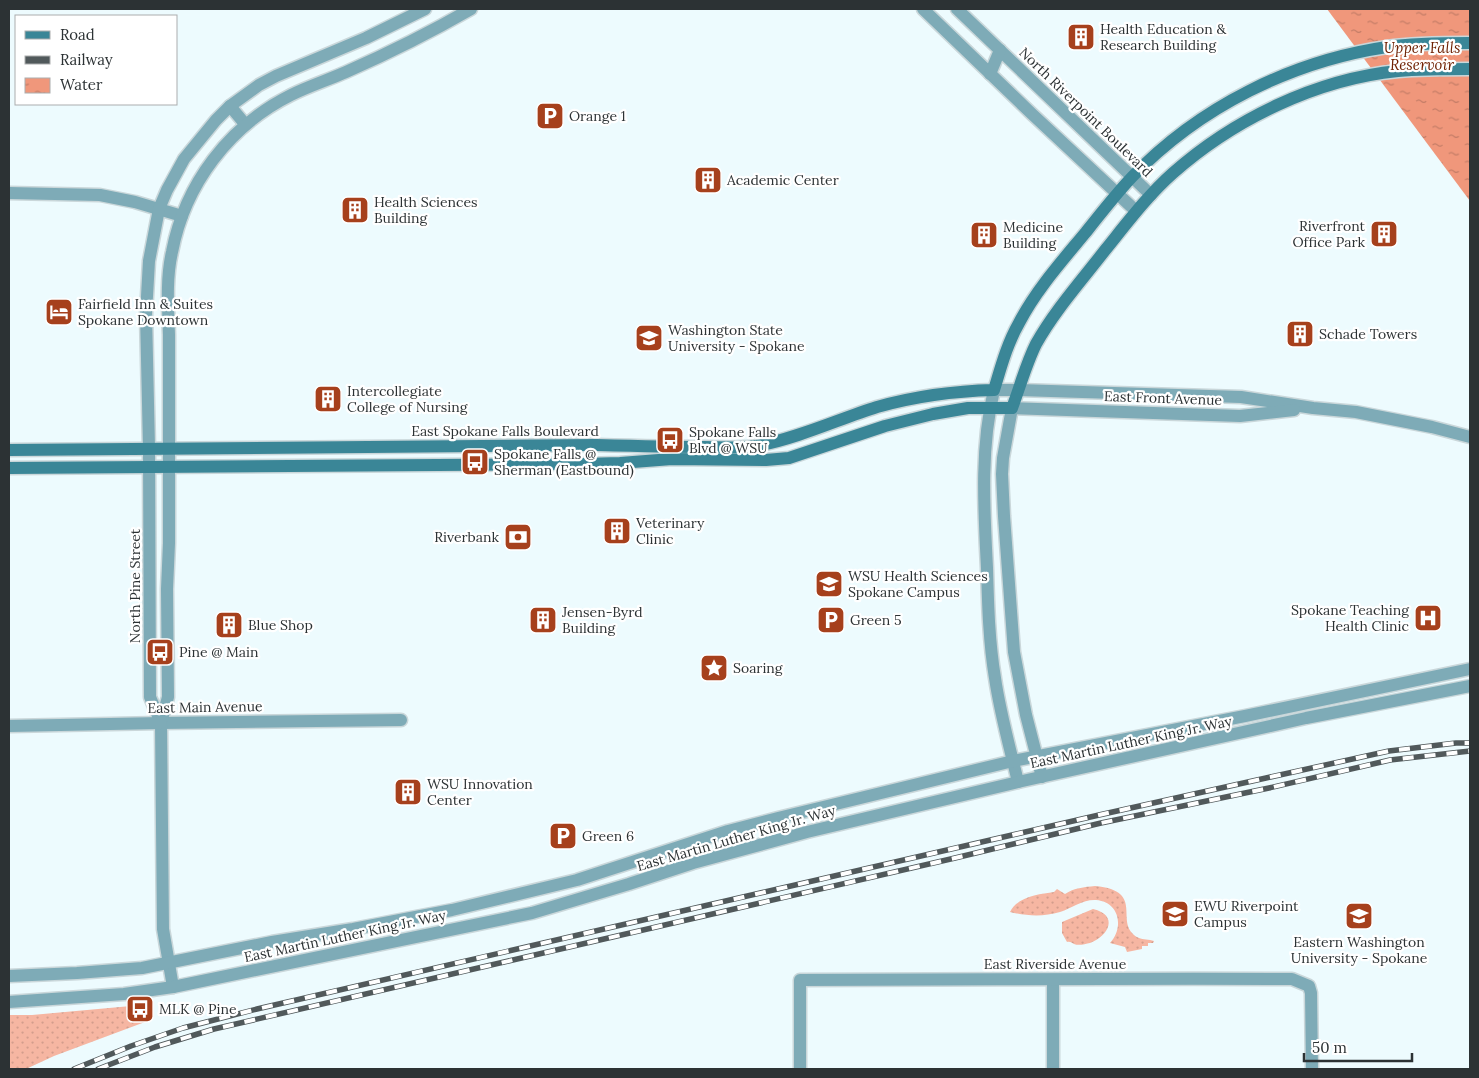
<svg xmlns="http://www.w3.org/2000/svg" width="1479" height="1078" viewBox="0 0 1479 1078" font-family="Lora,serif">
<style>
.grass{fill:url(#grass-dots)}
.water{fill:url(#water-ripples)}
.lines{fill:none;stroke-linecap:round;stroke-linejoin:round}
.minor-casing{stroke:#cad7da;stroke-width:15}
.tertiary-casing{stroke:#cad7da;stroke-width:15}
.secondary-casing{stroke:#cad7da;stroke-width:15}
.minor{stroke:#7eabb7;stroke-width:12}
.tertiary{stroke:#7eabb7;stroke-width:12}
.secondary{stroke:#3a8697;stroke-width:12}
.rail-casing{stroke:#51595b;stroke-width:5.5}
.rail{stroke:#fff;stroke-width:4;stroke-dasharray:11;stroke-linecap:butt}
.labels{text-anchor:middle;dominant-baseline:central;stroke-width:4.5;stroke-linejoin:round;paint-order:stroke}
.poi-label{font-size:14px;fill:#2c3234;stroke:#fff;text-anchor:start}
.street-label{font-size:14px;fill:#2c3234;stroke:#fff}
.water-label{font-size:15px;font-style:italic;fill:#6f2103;stroke:#fff}
</style>
<defs>
<pattern id="grass-dots" width="8" height="8" patternUnits="userSpaceOnUse" patternTransform="scale(1.25)"><rect width="8" height="8" fill="#f6b6a2"/><path d="M2 2h.1M6 6h.1" fill="none" stroke="#d39d8c" stroke-width="1.8" stroke-linecap="round"/></pattern>
<pattern id="water-ripples" width="26" height="14" patternUnits="userSpaceOnUse" patternTransform="scale(1.25)"><rect width="26" height="14" fill="#f0977b"/><path d="M2 4q2-2 4 0t4 0M15 11q2-2 4 0t4 0" fill="none" stroke="#c37c66"/></pattern>
</defs>
<rect width="100%" height="100%" fill="#edfbfe"/>
<g class="grass">
<path d="M1095,886C1148,891 1111,924 1139,938C1143,940 1149,939 1154,941L1153,943H1148V946H1142V949L1127,952L1125,947L1110,943C1124,928 1120,902 1096,900C1084,899 1072,908 1060,912C1043,917 1027,916 1010,912C1017,897 1039,894 1054,892L1057,889L1065,894C1074,888 1084,887 1095,886Z"/>
<path d="M1093,909C1119,915 1109,936 1090,943C1085,944 1079,946 1074,944C1072,943 1070,941 1067,942L1062,933V922Z"/>
<polygon points="142,1005 145,1022 54,1056 26,1069 9,1069 9,1015 32,1015"/>
</g>
<polygon class="water" points="1327,9 1470,9 1470,201 1464,193"/>
<g class="lines">
<defs>
<g id="minor">
<polyline points="923,9 1032,114 1136,211"/>
<polyline points="957,9 1151,195"/>
<polyline points="990,74 1000,50"/>
<polyline points="230,106 245,124"/>
<polyline points="9,193 100,195 135,202 182,216"/>
<polyline points="1019,390 1241,397 1313,408 1356,412 1432,427 1470,437"/>
<polyline points="1012,408 1240,416 1294,410"/>
<polyline points="149,448 146,314 149,261 159,209 167,190 184,159 216,120 230,106 259,85 276,76 366,38 425,9"/>
<path d="M169,448C169,410 169,372 169,335C168,307 166,278 172,252C185,184 229,126 291,95C309,86 328,80 346,72C389,53 431,32 471,9"/>
<polyline points="161,723 401,720"/>
<polyline points="1053,980 1053,1069"/>
<path d="M800,1069V980C964,980 1128,978 1292,979L1309,986L1311,993L1312,1069"/>
</g>
<g id="tertiary">
<polyline points="1012,408 1003,458 1002,474 1004,516 1014,652 1026,715 1042,777"/>
<polyline points="149,448 150,697 161,723"/>
<polyline points="169,448 169,543 167,589 168,697 161,723 163,929 173,987"/>
<polyline points="9,726 161,723"/>
<path d="M1018,782C1010,748 1000,713 995,678C989,642 988,605 987,568C984,509 980,449 994,390H1019"/>
<polyline points="9,976 77,973 142,968 272,942 353,929 452,910 577,880 728,831 778,818 1013,761 1245,716 1470,669"/>
<polyline points="9,1002 124,994 173,987 532,913 629,884 693,863 807,832 1018,782 1306,718 1470,686"/>
</g>
<g id="secondary">
<path d="M9,450L594,445C631,446 667,447 704,447C723,447 743,449 761,445C801,437 839,419 877,407C916,396 954,391 994,390C1001,367 1007,344 1019,323C1036,290 1062,261 1086,232C1101,213 1116,194 1132,177C1199,107 1292,61 1387,47C1415,43 1443,43 1470,43"/>
<path d="M9,468L582,464L620,463L672,459L766,460L789,458L885,426L933,414L968,408H1012C1020,387 1026,364 1036,344C1055,310 1082,280 1106,249C1127,223 1148,195 1173,173C1234,119 1317,79 1398,71C1422,69 1446,69 1470,69"/>
</g>
</defs>
<use href="#minor" class="minor-casing"/>
<use href="#tertiary" class="tertiary-casing"/>
<use href="#secondary" class="secondary-casing"/>
<use href="#minor" class="minor"/>
<use href="#tertiary" class="tertiary"/>
<use href="#secondary" class="secondary"/>
<defs>
<g id="rail">
<polyline points="74,1069 131,1046 183,1028 257,1009 1099,815 1266,778 1389,751 1456,743 1470,743"/>
<polyline points="98,1069 155,1047 214,1029 955,858 1101,823 1269,788 1390,760 1470,751"/>
</g>
</defs>
<use href="#rail" class="rail-casing"/>
<use href="#rail" class="rail"/>
</g>
<defs>
<symbol id="building-square" viewBox="-11 -11 22 22"><rect x="-9" y="-9" width="18" height="18" rx="4" fill="#a6401c" stroke="#fff"/><path d="M-4-6H4V6H1V3H-1V6H-4ZM-2.5-4.3h1.7v1.8h-1.7ZM.8-4.3h1.7v1.8H.8ZM-2.5-1h1.7V.8h-1.7ZM.8-1h1.7V.8H.8Z" fill="#fff"/></symbol>
<symbol id="parking-square" viewBox="-11 -11 22 22"><rect x="-9" y="-9" width="18" height="18" rx="4" fill="#a6401c" stroke="#fff"/><path d="M-3.5-5.5H1a3.5 3.5 0 0 1 0 7H-1V5.5H-3.5ZM-1-3.4V-.6H.8a1.4 1.4 0 0 0 0-2.8Z" fill="#fff"/></symbol>
<symbol id="hotel-square" viewBox="-11 -11 22 22"><rect x="-9" y="-9" width="18" height="18" rx="4" fill="#a6401c" stroke="#fff"/><path d="M-6-4.5h1.5V1H6V5H4.5V3h-9V5H-6ZM-4 0a1.8 1.8 0 1 1 3.6 0ZM.5 0V-2.5h3Q6-2.5 6 0Z" fill="#fff"/></symbol>
<symbol id="university-square" viewBox="-11 -11 22 22"><rect x="-9" y="-9" width="18" height="18" rx="4" fill="#a6401c" stroke="#fff"/><path d="M0-5L7-2L0 1L-7-2ZM-4 1L0 2.5L4 1V4Q0 6-4 4Z" fill="#fff"/></symbol>
<symbol id="bus-square" viewBox="-11 -11 22 22"><rect x="-9" y="-9" width="18" height="18" rx="4" fill="#a6401c" stroke="#fff"/><path d="M-5-6H5V4H4V6H2V4H-2V6H-4V4H-5ZM-3.5-4V0h7V-4ZM-3.5 1.2v1.5H-2V1.2ZM2 1.2v1.5H3.5V1.2Z" fill="#fff"/></symbol>
<symbol id="bank-square" viewBox="-11 -11 22 22"><rect x="-9" y="-9" width="18" height="18" rx="4" fill="#a6401c" stroke="#fff"/><path d="M-6-4H6V4H-6ZM0-2.3a2.3 2.3 0 1 0 0 4.6a2.3 2.3 0 1 0 0-4.6Z" fill="#fff"/></symbol>
<symbol id="hospital-square" viewBox="-11 -11 22 22"><rect x="-9" y="-9" width="18" height="18" rx="4" fill="#a6401c" stroke="#fff"/><path d="M-5-5h3v3.5h4V-5h3V5h-3V1.5h-4V5h-3Z" fill="#fff"/></symbol>
<symbol id="sight-square" viewBox="-11 -11 22 22"><rect x="-9" y="-9" width="18" height="18" rx="4" fill="#a6401c" stroke="#fff"/><path d="M0-6L1.8-2.2L6-1.7L2.9 1.2L3.7 5.4L0 3.3L-3.7 5.4L-2.9 1.2L-6-1.7L-1.8-2.2Z" fill="#fff"/></symbol>
</defs>
<g fill-rule="evenodd">
<use href="#building-square" x="1065" y="21" width="32" height="32"/>
<use href="#parking-square" x="534" y="100" width="32" height="32"/>
<use href="#building-square" x="692" y="164" width="32" height="32"/>
<use href="#building-square" x="339" y="194" width="32" height="32"/>
<use href="#building-square" x="1368" y="218" width="32" height="32"/>
<use href="#building-square" x="968" y="219" width="32" height="32"/>
<use href="#hotel-square" x="43" y="296" width="32" height="32"/>
<use href="#building-square" x="1284" y="318" width="32" height="32"/>
<use href="#university-square" x="633" y="322" width="32" height="32"/>
<use href="#building-square" x="312" y="383" width="32" height="32"/>
<use href="#bus-square" x="654" y="424" width="32" height="32"/>
<use href="#bus-square" x="459" y="446" width="32" height="32"/>
<use href="#building-square" x="601" y="515" width="32" height="32"/>
<use href="#bank-square" x="502" y="521" width="32" height="32"/>
<use href="#university-square" x="813" y="568" width="32" height="32"/>
<use href="#hospital-square" x="1412" y="602" width="32" height="32"/>
<use href="#building-square" x="527" y="604" width="32" height="32"/>
<use href="#parking-square" x="815" y="604" width="32" height="32"/>
<use href="#building-square" x="213" y="609" width="32" height="32"/>
<use href="#bus-square" x="144" y="636" width="32" height="32"/>
<use href="#sight-square" x="698" y="652" width="32" height="32"/>
<use href="#building-square" x="392" y="776" width="32" height="32"/>
<use href="#parking-square" x="547" y="820" width="32" height="32"/>
<use href="#university-square" x="1159" y="898" width="32" height="32"/>
<use href="#university-square" x="1343" y="900" width="32" height="32"/>
<use href="#bus-square" x="124" y="993" width="32" height="32"/>
</g>
<g class="labels">
<g class="poi-label">
<text x="1100" y="29">Health Education &amp;<tspan x="1100" dy="16">Research Building</tspan></text>
<text x="569" y="116">Orange 1</text>
<text x="727" y="180">Academic Center</text>
<text x="374" y="202">Health Sciences<tspan x="374" dy="16">Building</tspan></text>
<text x="1365" y="226" text-anchor="end">Riverfront<tspan x="1365" dy="16">Office Park</tspan></text>
<text x="1003" y="227">Medicine<tspan x="1003" dy="16">Building</tspan></text>
<text x="78" y="304">Fairfield Inn &amp; Suites<tspan x="78" dy="16">Spokane Downtown</tspan></text>
<text x="668" y="330">Washington State<tspan x="668" dy="16">University - Spokane</tspan></text>
<text x="1319" y="334">Schade Towers</text>
<text x="347" y="391">Intercollegiate<tspan x="347" dy="16">College of Nursing</tspan></text>
<text x="689" y="432">Spokane Falls<tspan x="689" dy="16">Blvd @ WSU</tspan></text>
<text x="494" y="454">Spokane Falls @<tspan x="494" dy="16">Sherman (Eastbound)</tspan></text>
<text x="636" y="523">Veterinary<tspan x="636" dy="16">Clinic</tspan></text>
<text x="499" y="537" text-anchor="end">Riverbank</text>
<text x="848" y="576">WSU Health Sciences<tspan x="848" dy="16">Spokane Campus</tspan></text>
<text x="1409" y="610" text-anchor="end">Spokane Teaching<tspan x="1409" dy="16">Health Clinic</tspan></text>
<text x="562" y="612">Jensen-Byrd<tspan x="562" dy="16">Building</tspan></text>
<text x="850" y="620">Green 5</text>
<text x="248" y="625">Blue Shop</text>
<text x="179" y="652">Pine @ Main</text>
<text x="733" y="668">Soaring</text>
<text x="427" y="784">WSU Innovation<tspan x="427" dy="16">Center</tspan></text>
<text x="582" y="836">Green 6</text>
<text x="1194" y="906">EWU Riverpoint<tspan x="1194" dy="16">Campus</tspan></text>
<text x="1359" y="942" text-anchor="middle">Eastern Washington<tspan x="1359" dy="16">University - Spokane</tspan></text>
<text x="159" y="1009">MLK @ Pine</text>
</g>
<g class="street-label">
<text transform="translate(1086 112) rotate(44)">North Riverpoint Boulevard</text>
<text transform="translate(1163 398) rotate(2)">East Front Avenue</text>
<text x="505" y="431">East Spokane Falls Boulevard</text>
<text transform="translate(135 586) rotate(-90)">North Pine Street</text>
<text transform="translate(205 707) rotate(-1)">East Main Avenue</text>
<text transform="translate(1131 742) rotate(-12)">East Martin Luther King Jr. Way</text>
<text transform="translate(736 838) rotate(-16)">East Martin Luther King Jr. Way</text>
<text transform="translate(345 936) rotate(-12)">East Martin Luther King Jr. Way</text>
<text x="1055" y="964">East Riverside Avenue</text>
</g>
<g class="water-label">
<text x="1422" y="47">Upper Falls<tspan x="1422" dy="17">Reservoir</tspan></text>
</g>
</g>
<rect width="1479" height="1078" fill="none" stroke="#2c3234" stroke-width="20"/>
<rect x="15" y="15" width="162" height="90" fill="#ffffff" stroke="#abadae"/>
<rect x="25" y="31" width="25" height="8" fill="#3a8697" stroke="#abadae"/>
<text x="60" y="40" font-size="15" fill="#2c3234">Road</text>
<rect x="25" y="56" width="25" height="8" fill="#51595b" stroke="#abadae"/>
<text x="60" y="65" font-size="15" fill="#2c3234">Railway</text>
<rect x="25" y="78" width="25" height="15" fill="url(#water-ripples)" stroke="#abadae"/>
<text x="60" y="90" font-size="15" fill="#2c3234">Water</text>
<path d="M1304 1053v8h108v-8" fill="none" stroke="#2c3234" stroke-width="2.5"/>
<text x="1312" y="1053" font-size="15" fill="#2c3234" stroke="#ffffff" stroke-width="4" paint-order="stroke">50 m</text>
</svg>
